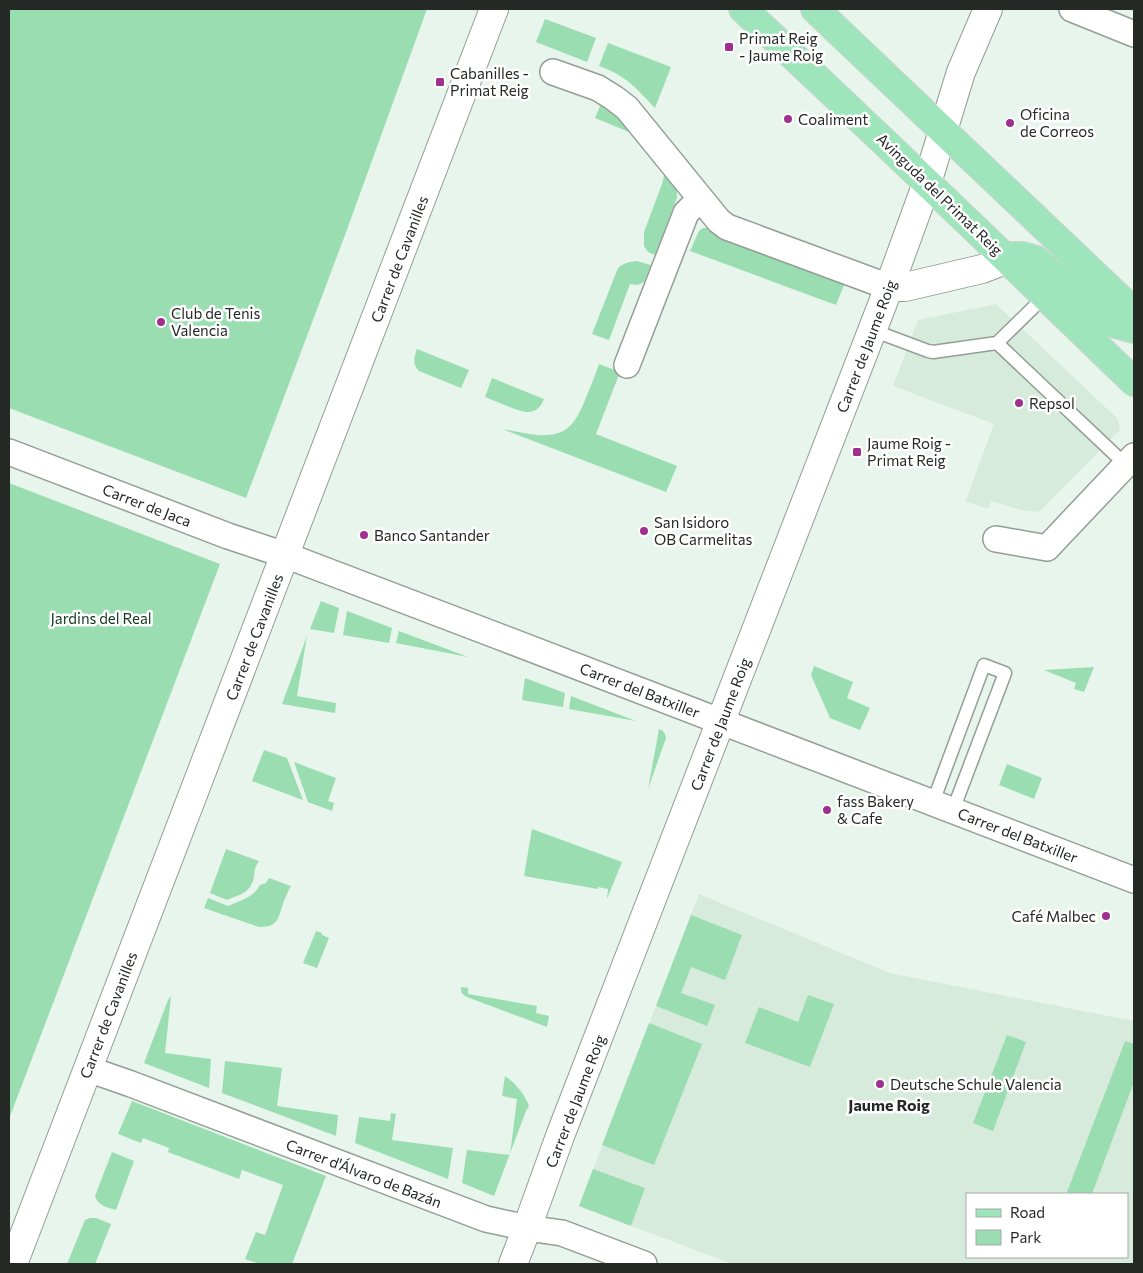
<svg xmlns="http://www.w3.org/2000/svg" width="1143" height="1273" viewBox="0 0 1143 1273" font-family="Commissioner,sans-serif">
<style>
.built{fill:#d7ebdd;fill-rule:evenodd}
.green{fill:#9addb0}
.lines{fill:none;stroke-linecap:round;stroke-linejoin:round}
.lane-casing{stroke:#929e96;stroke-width:15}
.street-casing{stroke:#929e96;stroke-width:28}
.secondary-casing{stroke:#929e96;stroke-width:30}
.primary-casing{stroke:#d3d4d4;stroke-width:30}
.lane{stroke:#fff;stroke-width:12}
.street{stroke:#fff;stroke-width:25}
.secondary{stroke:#fff;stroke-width:28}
.primary{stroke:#9ee5bb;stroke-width:28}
.poi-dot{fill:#a0308f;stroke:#fff;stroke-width:2}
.labels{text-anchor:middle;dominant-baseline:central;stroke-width:5;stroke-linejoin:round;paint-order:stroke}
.poi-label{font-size:15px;fill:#252926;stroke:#fff;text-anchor:start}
.street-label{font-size:15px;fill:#252926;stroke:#fff}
.park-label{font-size:15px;fill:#113721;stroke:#fff}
.neighbourhood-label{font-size:16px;font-weight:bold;fill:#252926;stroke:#fff}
</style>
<rect width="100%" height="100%" fill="#e8f5ec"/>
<g class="built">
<polygon points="996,304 1118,419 1120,430 1041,510 1037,512 1021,510 991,501 988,509 971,503 965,502 994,424 893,386 918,320"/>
<path d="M699,894L890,973L1134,1021V1264H732L579,1206ZM967,1194H1127V1257H967Z"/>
</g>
<g class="green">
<polygon points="9,9 427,9 345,235 246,498 9,408"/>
<polygon points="545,19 596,38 587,62 536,42"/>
<path d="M608,43L671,67L655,108C635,87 627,76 599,66Z"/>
<polygon points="602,101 614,110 633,135 629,132 595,118"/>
<path d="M662,168C671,179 678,183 677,198L655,255L648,252L644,246V232L662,184L664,176Z"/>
<polygon points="703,228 708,228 846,280 836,305 690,251 699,231"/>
<path d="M636,261L651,265L644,282L638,285L630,284L609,340L592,334L618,268C624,263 629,262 636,261Z"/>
<path d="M417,349L469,370L461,388L419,371C412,364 414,357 417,349Z"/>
<path d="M599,364L620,372L596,434L677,466L666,492L502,429C514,431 525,434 537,435C566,437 575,425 585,400C590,388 595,376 599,364Z"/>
<path d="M492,378L544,399C537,418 523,412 507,406C500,403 492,400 485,397Z"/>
<polygon points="9,483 220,564 9,1119"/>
<polygon points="321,601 339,608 334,633 310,629"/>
<polygon points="347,611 392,628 389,643 343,635"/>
<polygon points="399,631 468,657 396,643"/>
<polygon points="307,636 297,696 336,703 335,713 282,704"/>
<polygon points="814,666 853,682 847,698 870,708 860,730 830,718 811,675"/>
<polygon points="1094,667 1084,692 1074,689 1076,683 1044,670"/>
<polygon points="525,678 565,693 563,707 522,700"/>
<polygon points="571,696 636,721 569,709"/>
<path d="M659,729C664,731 665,733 666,738L648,789Z"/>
<polygon points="264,750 287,758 303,800 252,781"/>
<polygon points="294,762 336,778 328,801 334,803 332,811 308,802"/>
<polygon points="1007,764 1042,778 1034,799 999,785"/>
<polygon points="532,829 622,862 607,899 608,889 598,887 598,889 524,876"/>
<path d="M226,849L259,861C252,872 256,871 253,881C248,894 238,895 227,900L210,893Z"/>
<path d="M269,878L291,886C288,891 286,896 284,901C278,917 280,927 259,927L204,908L208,898L228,906C241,900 253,898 260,885L266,883Z"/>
<polygon points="691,915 742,935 725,980 691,967 681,993 715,1005 707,1026 656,1006"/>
<polygon points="316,931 322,933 322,935 329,938 317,968 303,963"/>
<path d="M461,987L468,988V994L537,1006L536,1013L549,1016L547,1027L467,997C462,994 461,993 461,987Z"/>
<polygon points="808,995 834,1004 810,1067 745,1043 759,1007 798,1022"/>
<polygon points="171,996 165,1053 211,1059 209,1088 144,1063 168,1000"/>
<polygon points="649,1023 702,1044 654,1165 602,1145"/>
<polygon points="1007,1035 1026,1042 993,1131 973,1123"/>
<polygon points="1125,1041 1134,1044 1134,1082 1092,1194 1074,1194 1067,1192"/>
<polygon points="225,1061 282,1068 277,1106 338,1115 336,1136 222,1093"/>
<path d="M505,1076C516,1084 524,1093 529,1106L526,1111L494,1196L462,1183L467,1150L510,1155L517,1099L502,1096Z"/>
<polygon points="132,1101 326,1176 292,1264 260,1264 245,1259 256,1232 265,1235 283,1185 242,1170 239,1179 168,1152 169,1148 143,1138 141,1143 118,1134"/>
<polygon points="391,1113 396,1114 392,1140 453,1148 448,1179 355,1143 359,1117 390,1121"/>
<path d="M112,1152L134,1161L116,1210C107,1207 98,1206 95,1196Z"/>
<polygon points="593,1169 645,1188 631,1226 579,1206"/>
<polygon points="90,1218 96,1218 111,1224 95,1264 67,1264 85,1220"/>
</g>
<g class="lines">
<defs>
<g id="lane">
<polyline points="872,330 928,351 933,352 997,343 1045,296"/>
<polyline points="997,343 1126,465"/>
<polyline points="933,802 984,665 1005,673 953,810"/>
</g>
<g id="street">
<polyline points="1072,9 1134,34"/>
<polyline points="553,72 598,88 614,98 627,108 719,221 727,227 889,287"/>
<polyline points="627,365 686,213 700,199"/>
<polyline points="9,452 228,536 285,555 503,638 1134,880"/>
<polyline points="996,539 1047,548 1134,456"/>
<polyline points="88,1069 131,1084 486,1219 527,1228 562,1233 644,1264"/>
</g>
<g id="secondary">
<polyline points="889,287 905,287 982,269 995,264 1005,256"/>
<polyline points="13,1264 494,9"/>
<polyline points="513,1264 527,1228 560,1136 889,287 927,183 961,72 988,9"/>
</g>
<g id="primary">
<path d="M743,9C875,132 1005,257 1134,382"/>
<polyline points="815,9 1134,312"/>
<polyline points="1005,256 1022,256 1036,260 1108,322 1134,329"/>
</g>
</defs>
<use href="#lane" class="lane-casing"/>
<use href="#street" class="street-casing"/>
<use href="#secondary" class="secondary-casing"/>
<use href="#primary" class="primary-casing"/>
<use href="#lane" class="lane"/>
<use href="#street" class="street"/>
<use href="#secondary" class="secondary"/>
<use href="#primary" class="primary"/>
</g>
<g class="poi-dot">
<rect x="724" y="42" width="10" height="10" rx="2.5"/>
<rect x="435" y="77" width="10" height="10" rx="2.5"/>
<circle cx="788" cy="119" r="5"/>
<circle cx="1010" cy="123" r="5"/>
<circle cx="161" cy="322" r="5"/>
<circle cx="1019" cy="403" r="5"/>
<rect x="852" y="447" width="10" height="10" rx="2.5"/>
<circle cx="644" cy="531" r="5"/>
<circle cx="364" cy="535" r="5"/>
<circle cx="827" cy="810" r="5"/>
<circle cx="1106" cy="916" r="5"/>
<circle cx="880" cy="1084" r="5"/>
</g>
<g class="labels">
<g class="poi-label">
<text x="739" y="38">Primat Reig<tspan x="739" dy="17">- Jaume Roig</tspan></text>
<text x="450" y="73">Cabanilles -<tspan x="450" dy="17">Primat Reig</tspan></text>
<text x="1020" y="114">Oficina<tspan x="1020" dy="17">de Correos</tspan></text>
<text x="798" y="119">Coaliment</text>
<text x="171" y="313">Club de Tenis<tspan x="171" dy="17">Valencia</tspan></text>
<text x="1029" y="403">Repsol</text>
<text x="867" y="443">Jaume Roig -<tspan x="867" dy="17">Primat Reig</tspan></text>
<text x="654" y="522">San Isidoro<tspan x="654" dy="17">OB Carmelitas</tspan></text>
<text x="374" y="535">Banco Santander</text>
<text x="837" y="801">fass Bakery<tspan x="837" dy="17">&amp; Cafe</tspan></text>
<text x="1096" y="916" text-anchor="end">Café Malbec</text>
<text x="890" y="1084">Deutsche Schule Valencia</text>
</g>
<g class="street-label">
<text transform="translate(940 194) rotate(44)">Avinguda del Primat Reig</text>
<text transform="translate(399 259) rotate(-69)">Carrer de Cavanilles</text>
<text transform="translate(866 346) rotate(-69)">Carrer de Jaume Roig</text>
<text transform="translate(147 505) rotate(21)">Carrer de Jaca</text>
<text transform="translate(254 637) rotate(-69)">Carrer de Cavanilles</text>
<text transform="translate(640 690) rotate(21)">Carrer del Batxiller</text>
<text transform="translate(720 724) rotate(-69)">Carrer de Jaume Roig</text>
<text transform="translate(1018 835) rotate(21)">Carrer del Batxiller</text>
<text transform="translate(108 1015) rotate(-69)">Carrer de Cavanilles</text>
<text transform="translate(575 1101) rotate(-69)">Carrer de Jaume Roig</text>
<text transform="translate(364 1173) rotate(21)">Carrer d'Álvaro de Bazán</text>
</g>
<g class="park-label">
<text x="101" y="618">Jardins del Real</text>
</g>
<g class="neighbourhood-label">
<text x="889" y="1104">Jaume Roig</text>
</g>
</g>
<rect width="1143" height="1273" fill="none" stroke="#252926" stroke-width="20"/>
<rect x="966" y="1193" width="162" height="65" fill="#ffffff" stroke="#a8a9a8"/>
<rect x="976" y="1209" width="25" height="8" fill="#9ee5bb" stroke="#a8a9a8"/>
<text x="1010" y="1218" font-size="15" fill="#252926">Road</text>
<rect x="976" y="1230" width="25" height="15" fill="#9addb0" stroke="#a8a9a8"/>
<text x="1010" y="1243" font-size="15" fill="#252926">Park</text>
</svg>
